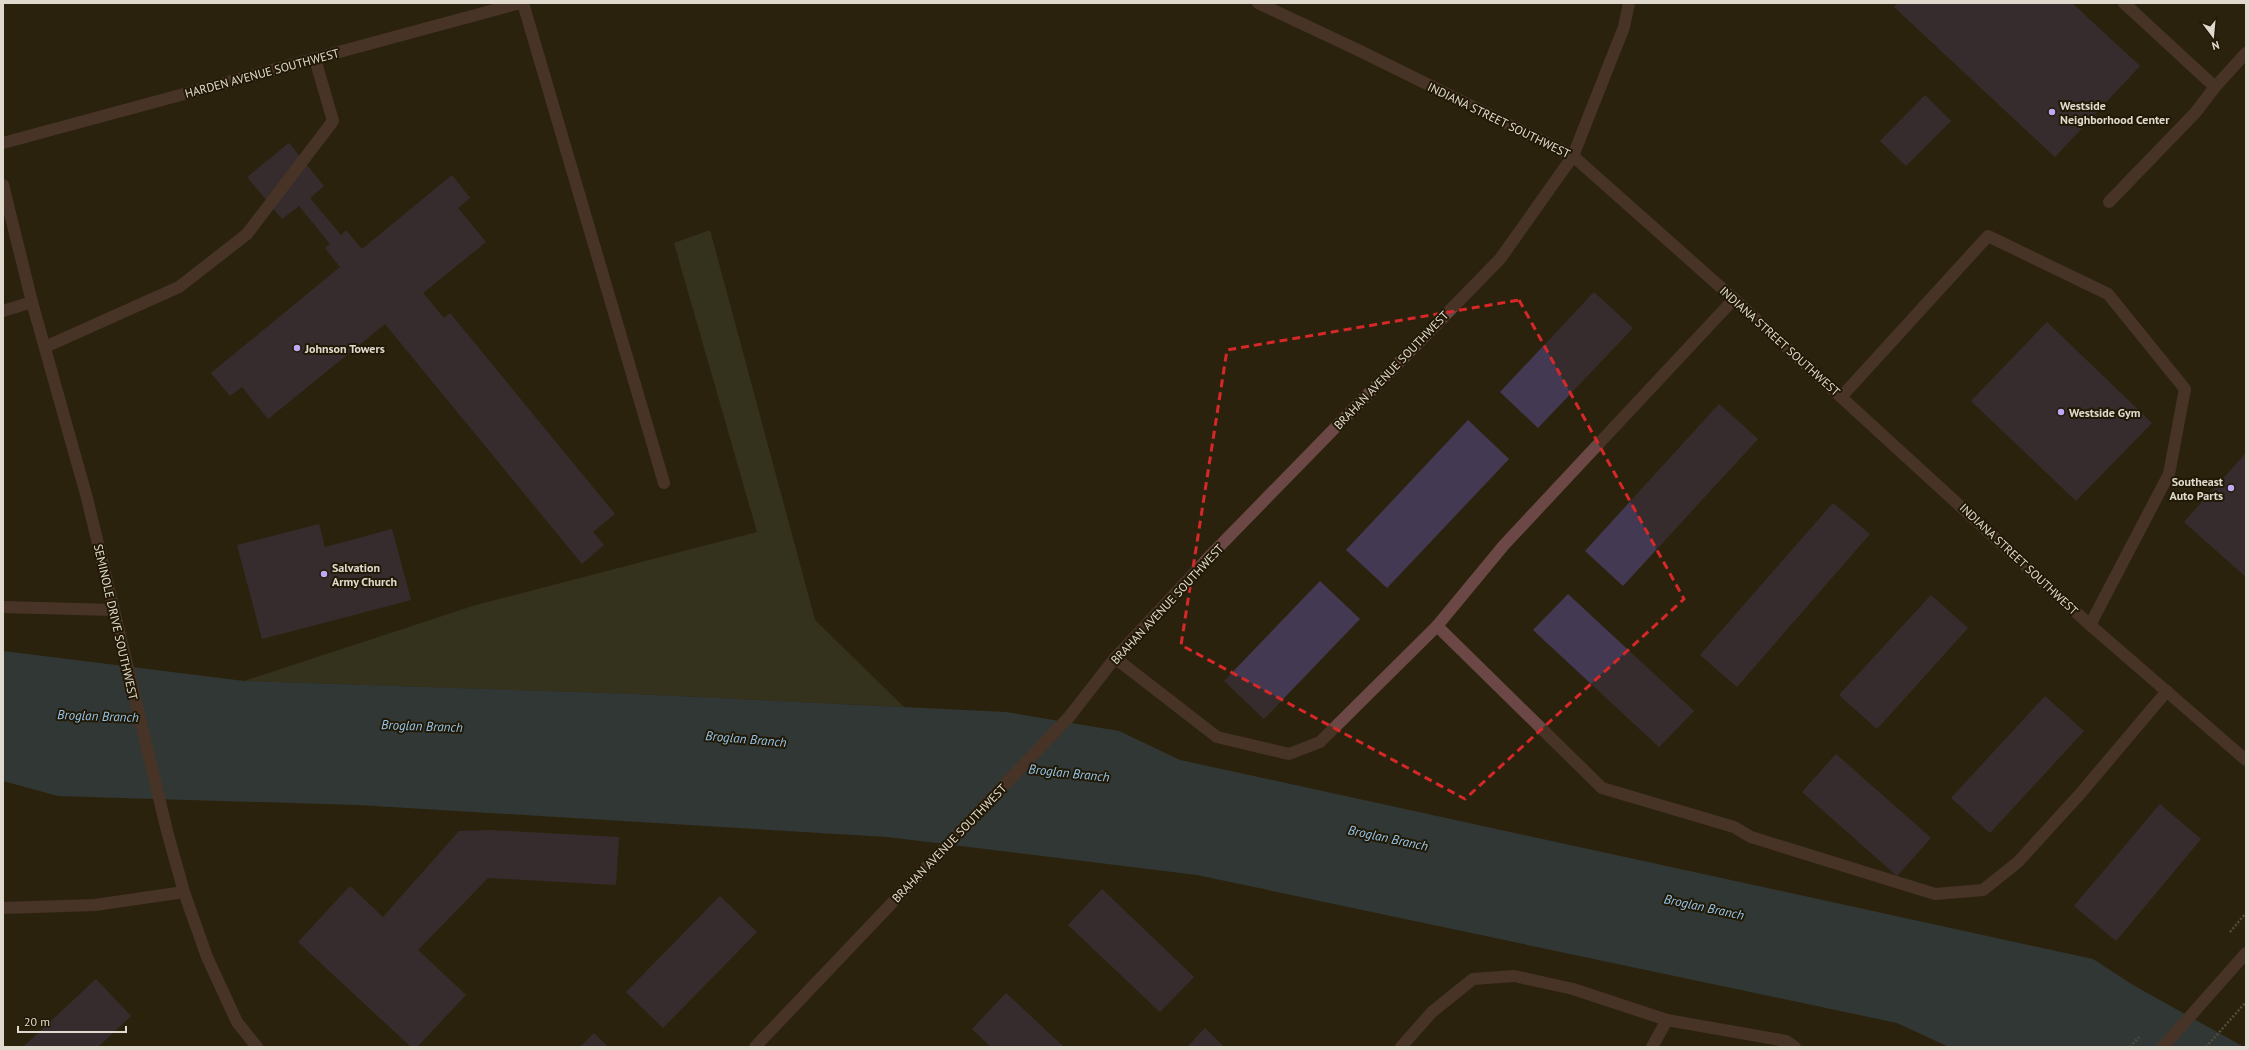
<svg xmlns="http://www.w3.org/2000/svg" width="2249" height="1050" viewBox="0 0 2249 1050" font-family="'PT Sans',sans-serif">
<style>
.green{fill:#3f442d}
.water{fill:#375064}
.building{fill:#443953}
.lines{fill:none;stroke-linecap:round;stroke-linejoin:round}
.path{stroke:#837c6c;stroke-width:2.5;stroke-dasharray:2 2;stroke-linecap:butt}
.minor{stroke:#6b4845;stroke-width:12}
.marked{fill:none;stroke:#d62828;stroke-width:3;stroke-dasharray:8 5;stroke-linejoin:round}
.poi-dot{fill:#bfa8f4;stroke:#211905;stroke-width:1.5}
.labels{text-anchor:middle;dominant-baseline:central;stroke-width:4;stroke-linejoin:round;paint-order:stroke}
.street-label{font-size:12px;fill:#e0dace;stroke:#211905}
.poi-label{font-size:12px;font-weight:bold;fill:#e0dace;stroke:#211905;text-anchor:start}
.water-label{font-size:13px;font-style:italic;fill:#95c6ed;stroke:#211905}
</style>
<rect width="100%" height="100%" fill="#2b220e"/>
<polygon class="green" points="710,230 815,620 904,707 635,694 244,681 476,605 757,532 674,243"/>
<polygon class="water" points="3,651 244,681 635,694 1006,712 1119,731 1180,760 2093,959 2133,985 2244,1047 1949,1047 1897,1023 1197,875 887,837 359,805 58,796 3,781"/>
<g class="building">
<polygon points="1898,3 2072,3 2140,66 2055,157 1894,7"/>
<polygon points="1925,95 1951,121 1906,166 1880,141"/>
<polygon points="289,143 324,186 310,198 341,235 346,230 362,249 452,175 470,198 458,208 486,242 423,293 444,318 450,313 615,514 593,532 604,545 582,564 385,324 268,419 242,387 230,396 211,373 340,267 325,248 330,244 299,206 282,219 247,177"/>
<polygon points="1594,292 1633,328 1538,428 1500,392"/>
<polygon points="2047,322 2152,423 2076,501 1971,401"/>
<polygon points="1719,404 1758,439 1623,586 1585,551"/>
<polygon points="1468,420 1509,459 1387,588 1346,550"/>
<polygon points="2246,453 2246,577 2184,522"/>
<polygon points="1833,503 1870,534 1737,687 1700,655"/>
<polygon points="319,524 325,547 392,529 411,600 262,639 237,545"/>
<polygon points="1320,581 1360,619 1264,719 1224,681"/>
<polygon points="1568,594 1694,711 1659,747 1533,630"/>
<polygon points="1931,595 1968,628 1877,729 1839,695"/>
<polygon points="2045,696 2084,731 1990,833 1951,798"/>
<polygon points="1836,754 1931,838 1897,876 1802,792"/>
<polygon points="2160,804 2201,839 2116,941 2074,906"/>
<polygon points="490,830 619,837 616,885 488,878 418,950 466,995 417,1047 411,1047 298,942 350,886 383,917 459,831"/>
<polygon points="1102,889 1194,977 1160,1012 1068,925"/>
<polygon points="720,896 757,932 663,1028 626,992"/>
<polygon points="96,979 131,1016 98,1047 23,1047"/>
<polygon points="1006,993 1064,1047 991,1047 972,1029"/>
<polygon points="1205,1028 1224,1047 1187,1047"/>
<polygon points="594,1033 608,1047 580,1047"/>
</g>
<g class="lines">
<g class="path">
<polyline points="2230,932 2246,913"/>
<polyline points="2130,1047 2139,1037"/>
<polyline points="2206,1047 2246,1002"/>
</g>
<g class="minor">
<polyline points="523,3 664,483"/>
<polyline points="1258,3 1356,49 1573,156 1734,299 2090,625 2246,760"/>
<polyline points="2124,3 2215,87"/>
<polyline points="3,143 520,3"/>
<polyline points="3,185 32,302 87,498 167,831 184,892 207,957 237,1022 257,1047"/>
<polyline points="2109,202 2195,113 2215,87 2246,53"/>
<polyline points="3,311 32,302"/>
<polyline points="45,347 179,287 247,234 333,121 315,59"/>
<polyline points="1842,396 1988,236 2108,294 2185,389 2169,474 2090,625"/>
<polyline points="3,607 113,610"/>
<polyline points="1437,626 1602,788 1734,827 1751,837 1935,894 1983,890 2018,862 2080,794 2167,691"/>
<polyline points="1115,658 1217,737 1289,754 1320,742 1437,626 1504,545 1734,299"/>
<polyline points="3,908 95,905 184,892"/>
<polyline points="755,1047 1069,717 1115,658 1207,559 1500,259 1573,156 1624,27 1629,3"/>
<polyline points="1401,1047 1432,1012 1473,979 1514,976 1573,989 1667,1020 1786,1041 1795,1047"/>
<polyline points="1652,1047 1667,1020"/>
<polyline points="2163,1047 2246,953"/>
</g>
</g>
<path d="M0 0H2249V1050H0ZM1519,300L1684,599L1465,799L1181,645L1227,350Z" fill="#2b220e" fill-opacity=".55" fill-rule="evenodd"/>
<path class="marked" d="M1519,300L1684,599L1465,799L1181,645L1227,350Z"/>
<g class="poi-dot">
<circle cx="2052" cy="112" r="4"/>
<circle cx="297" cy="348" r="4"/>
<circle cx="2061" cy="412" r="4"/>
<circle cx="2231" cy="488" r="4"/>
<circle cx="324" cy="574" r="4"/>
</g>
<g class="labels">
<g class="street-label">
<text transform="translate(262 73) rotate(-15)">HARDEN AVENUE SOUTHWEST</text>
<text transform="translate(1499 120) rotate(26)">INDIANA STREET SOUTHWEST</text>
<text transform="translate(1780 341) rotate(42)">INDIANA STREET SOUTHWEST</text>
<text transform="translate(1391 370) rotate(-46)">BRAHAN AVENUE SOUTHWEST</text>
<text transform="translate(2019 559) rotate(43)">INDIANA STREET SOUTHWEST</text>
<text transform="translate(1167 604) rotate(-47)">BRAHAN AVENUE SOUTHWEST</text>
<text transform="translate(116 622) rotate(77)">SEMINOLE DRIVE SOUTHWEST</text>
<text transform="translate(949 843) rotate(-46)">BRAHAN AVENUE SOUTHWEST</text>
</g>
<g class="poi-label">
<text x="2060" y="105">Westside<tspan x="2060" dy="14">Neighborhood Center</tspan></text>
<text x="305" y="348">Johnson Towers</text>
<text x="2069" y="412">Westside Gym</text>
<text x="2223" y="481" text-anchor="end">Southeast<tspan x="2223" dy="14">Auto Parts</tspan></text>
<text x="332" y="567">Salvation<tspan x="332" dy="14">Army Church</tspan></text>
</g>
<g class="water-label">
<text transform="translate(98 716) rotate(2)">Broglan Branch</text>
<text transform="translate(422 726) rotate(2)">Broglan Branch</text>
<text transform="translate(746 739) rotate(5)">Broglan Branch</text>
<text transform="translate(1069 773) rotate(6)">Broglan Branch</text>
<text transform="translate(1388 838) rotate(12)">Broglan Branch</text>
<text transform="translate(1704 907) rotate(12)">Broglan Branch</text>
</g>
</g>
<rect width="2249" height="1050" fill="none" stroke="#e0dace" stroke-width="8"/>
<g transform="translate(2213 36) rotate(164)" stroke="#211905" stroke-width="3" paint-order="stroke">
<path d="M0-3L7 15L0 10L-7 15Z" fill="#e0dace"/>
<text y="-6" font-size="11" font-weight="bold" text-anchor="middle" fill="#e0dace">N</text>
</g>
<path d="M18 1026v6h108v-6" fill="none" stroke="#e0dace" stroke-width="2"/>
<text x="24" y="1026" font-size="12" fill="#e0dace" stroke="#211905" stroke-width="3" paint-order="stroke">20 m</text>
</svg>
